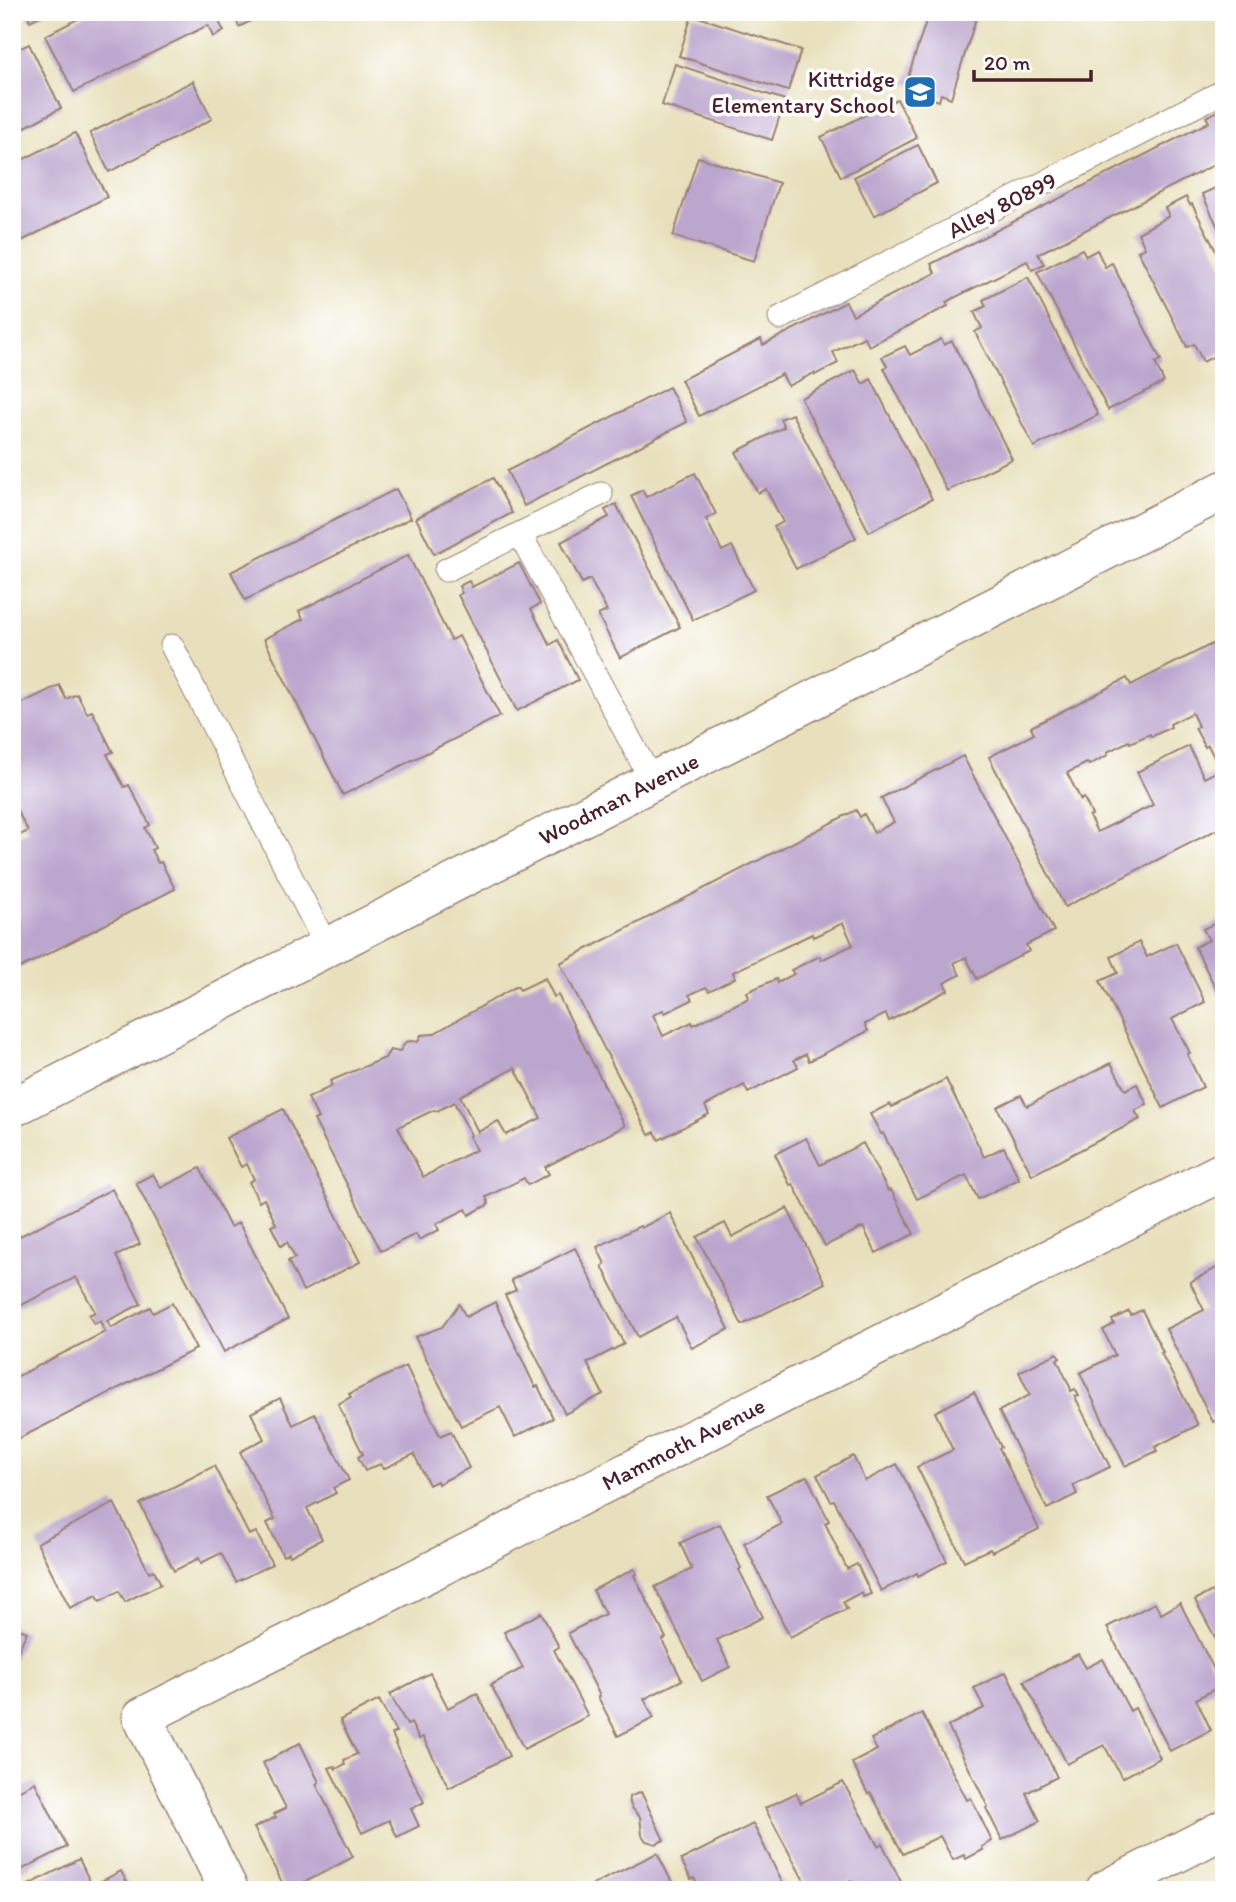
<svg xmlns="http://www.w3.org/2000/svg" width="1236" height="1902" viewBox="0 0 1236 1902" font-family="Itim,sans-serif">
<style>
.building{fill:#bba6ce;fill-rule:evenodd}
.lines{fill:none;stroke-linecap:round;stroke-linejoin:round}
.service-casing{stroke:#998074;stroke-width:25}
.minor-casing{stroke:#998074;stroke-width:41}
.primary-casing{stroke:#998074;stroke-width:41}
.service{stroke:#fff;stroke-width:23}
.minor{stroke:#fff;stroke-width:38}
.primary{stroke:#fff;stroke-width:38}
.labels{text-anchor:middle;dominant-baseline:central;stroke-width:7;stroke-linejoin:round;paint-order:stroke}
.poi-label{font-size:23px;fill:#4a1f2b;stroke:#fff;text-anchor:end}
.street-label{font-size:23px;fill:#4a1f2b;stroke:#fff}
</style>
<rect width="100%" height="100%" fill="#fff"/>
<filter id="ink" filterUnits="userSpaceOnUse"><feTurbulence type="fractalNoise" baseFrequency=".0143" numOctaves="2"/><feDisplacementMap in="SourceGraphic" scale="14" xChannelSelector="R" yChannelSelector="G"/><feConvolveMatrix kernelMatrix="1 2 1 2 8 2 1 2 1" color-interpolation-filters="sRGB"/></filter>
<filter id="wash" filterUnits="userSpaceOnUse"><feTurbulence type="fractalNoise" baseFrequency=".00686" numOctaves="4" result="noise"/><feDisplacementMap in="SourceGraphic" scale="28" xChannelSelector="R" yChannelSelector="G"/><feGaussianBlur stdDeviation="1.57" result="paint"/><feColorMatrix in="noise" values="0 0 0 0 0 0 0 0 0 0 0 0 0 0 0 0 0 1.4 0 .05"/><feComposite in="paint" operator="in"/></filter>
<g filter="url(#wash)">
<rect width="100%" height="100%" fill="#e8e0bc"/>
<g id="blocks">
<g class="building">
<polygon points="26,12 48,12 30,21"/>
<polygon points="91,12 214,12 224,31 213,37 208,25 74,92 45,36"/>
<polygon points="233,12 268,12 239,27"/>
<polygon points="929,12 978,12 951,98 941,94 939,101 924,96 927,90 906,83"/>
<polygon points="692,15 801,50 788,91 679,56"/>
<polygon points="29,44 61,108 12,134 12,52"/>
<polygon points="675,64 785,100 772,140 662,105"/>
<polygon points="193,81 212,119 109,172 90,133"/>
<polygon points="897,99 917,138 841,177 821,137"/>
<polygon points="1224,108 1224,160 1038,254 1044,264 1032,270 1027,261 946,302 948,306 869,346 864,337 833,352 838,363 815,375 814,373 788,386 782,374 699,416 681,380 761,339 763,345 846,302 853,315 935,273 931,264 1209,122 1206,117"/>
<polygon points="75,133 107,197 12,246 12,165"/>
<polygon points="918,145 937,183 874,216 854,177"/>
<polygon points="698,157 779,183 754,261 673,236"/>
<polygon points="1224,184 1224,240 1202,194"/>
<polygon points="1186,197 1190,205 1192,204 1224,267 1224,351 1203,362 1194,344 1187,347 1138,251 1145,248 1138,233 1169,216 1165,208"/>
<polygon points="1082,249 1086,256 1097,250 1105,267 1112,263 1161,360 1155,363 1164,382 1108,410 1037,272"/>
<polygon points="1028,277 1098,415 1034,447 975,332 982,328 974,312 986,306 983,300"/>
<polygon points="941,339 944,345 952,341 1012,459 947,491 884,368 887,366 882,357 905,346 910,355"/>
<polygon points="855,370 863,384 871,379 932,499 869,532 801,398"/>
<polygon points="669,387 687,422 524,506 507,471"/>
<polygon points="792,414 856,538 796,569 774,527 783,522 766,489 758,493 736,452 784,427 780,419"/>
<polygon points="695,473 716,514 706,519 722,551 732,546 754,590 693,620 631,496 642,490 646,497"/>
<polygon points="493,478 512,513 434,554 416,518"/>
<polygon points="396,489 411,518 245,600 231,572"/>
<polygon points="616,504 680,627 620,658 598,615 607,611 590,579 582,583 561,542 609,517 605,510"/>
<polygon points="408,555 451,640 459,636 500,716 343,795 264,639 303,619 299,611"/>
<polygon points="519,563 540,604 531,609 550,645 558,640 578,680 517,711 458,595 462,593 459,586 469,581 472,587"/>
<path d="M1224,638V826L1065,907L989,757L1034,734L1031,727L1127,678L1131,685ZM1192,713L1198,726L1195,728L1205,747L1208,745L1220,770L1204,778L1189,746L1137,772L1153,805L1097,832L1089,816L1092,815L1084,798L1081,800L1067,773L1087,763L1089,765L1108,755L1107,752L1129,741L1130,743L1150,734L1151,737L1171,727L1170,724Z"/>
<polygon points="59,685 66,699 77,694 87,713 92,711 113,752 107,754 124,787 129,785 150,825 145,828 155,848 151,850 158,863 161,862 175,889 12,972 12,839 28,831 12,801 12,708"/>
<path d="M963,756L1054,931L1026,945L1029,951L977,979L966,957L954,963L960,975L944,983L948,990L889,1021L886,1014L865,1024L868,1031L809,1061L806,1054L794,1060L798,1067L748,1093L744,1085L705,1106L709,1114L659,1140L655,1132L649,1135L560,963L856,810L860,817L864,814L874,833L894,822L881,798ZM843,923L853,945L821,960L820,956L791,970L794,974L777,983L776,979L747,992L749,998L693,1025L692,1022L663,1036L653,1015L663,1010L665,1013L692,1000L689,995L706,987L709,991L735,978L733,972L812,934L813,937Z"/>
<polygon points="1224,919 1224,1005 1195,947 1209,940 1203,929"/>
<polygon points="1139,942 1147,957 1176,943 1205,1002 1172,1019 1190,1053 1187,1054 1203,1087 1163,1108 1100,981 1118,973 1111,957"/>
<path d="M545,978L554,997L558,995L625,1126L545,1167L549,1174L528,1185L524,1178L486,1197L489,1204L469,1215L466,1209L436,1224L439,1230L419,1240L416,1234L381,1251L314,1120L318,1118L308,1098L332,1086L330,1081L385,1058L390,1050L399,1052L406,1042L411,1041L418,1042L421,1035L433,1034L517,986L520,990ZM515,1068L541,1118L506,1135L498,1121L478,1132L460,1096ZM454,1102L471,1135L469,1136L476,1150L423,1177L398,1127L434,1110L437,1111Z"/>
<polygon points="1111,1063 1125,1090 1137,1084 1147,1104 1135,1111 1140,1119 1032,1175 997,1107 1021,1095 1027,1106"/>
<polygon points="946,1079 984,1157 1004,1147 1019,1179 978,1199 966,1175 917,1199 883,1133 881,1134 870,1114 890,1104 892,1107"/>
<polygon points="283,1109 360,1262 303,1291 288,1261 295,1258 287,1242 281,1246 271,1226 276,1224 264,1199 259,1202 249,1182 254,1179 247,1164 241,1167 226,1138"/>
<polygon points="806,1138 820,1165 863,1143 888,1191 891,1190 914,1234 876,1253 863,1227 825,1246 793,1184 790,1185 775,1154"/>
<polygon points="200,1168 230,1227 239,1223 288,1319 224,1352 136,1183 153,1174 161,1188"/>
<polygon points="112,1189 140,1244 116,1256 141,1304 107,1321 111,1328 150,1307 153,1313 172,1303 196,1349 12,1442 12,1379 105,1332 100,1321 94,1324 89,1315 95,1312 76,1277 12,1310 12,1240"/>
<polygon points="787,1208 825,1283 742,1325 697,1237 725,1223 732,1237"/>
<polygon points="670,1213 729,1329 692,1348 676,1317 638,1337 602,1266 605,1264 597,1247 640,1226 641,1228"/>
<polygon points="575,1248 624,1344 587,1363 603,1394 565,1414 505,1295 516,1290 511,1280"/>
<polygon points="1224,1264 1224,1417 1213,1422 1166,1329 1204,1310 1190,1282"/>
<polygon points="495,1302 535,1387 538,1386 553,1418 515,1437 500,1407 461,1426 415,1337 442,1327 459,1304 466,1317"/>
<polygon points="1142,1310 1163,1352 1161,1353 1198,1425 1155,1447 1157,1451 1125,1466 1080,1373 1115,1355 1103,1330 1114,1324 1112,1320 1129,1311 1131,1315"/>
<polygon points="1057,1353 1060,1358 1057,1359 1070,1387 1071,1391 1075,1389 1079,1396 1075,1397 1110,1467 1073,1485 1077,1494 1047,1509 999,1411 1030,1395 1019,1372"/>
<polygon points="406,1366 440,1436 451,1431 469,1468 438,1484 437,1481 429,1485 414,1454 383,1469 380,1464 365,1471 358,1457 363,1454 338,1404 351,1397 349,1394"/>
<polygon points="974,1392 1001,1447 999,1448 1039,1529 992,1552 990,1549 964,1561 917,1467 953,1450 935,1412"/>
<polygon points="280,1398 293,1425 315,1414 349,1480 333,1488 336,1493 307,1508 322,1539 290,1556 289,1553 283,1556 267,1523 275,1519 240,1452 264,1439 251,1413"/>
<polygon points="853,1456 865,1481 897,1464 947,1561 918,1576 917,1573 881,1591 834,1500 831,1501 817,1475"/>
<polygon points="214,1466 249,1535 256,1532 272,1564 236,1582 221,1553 201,1563 199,1558 174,1571 140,1504"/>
<polygon points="807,1476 829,1521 825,1523 847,1569 857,1564 871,1594 863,1597 862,1592 843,1602 847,1609 790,1637 744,1543 782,1524 767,1495"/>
<polygon points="114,1503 149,1572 154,1570 161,1584 125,1602 119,1591 100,1601 97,1595 70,1608 37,1543"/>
<polygon points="720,1524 741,1568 739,1570 763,1617 717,1640 730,1667 702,1681 655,1587 692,1569 680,1543"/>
<polygon points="634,1569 637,1574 634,1575 666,1638 662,1640 682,1680 644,1699 654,1718 618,1736 598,1697 600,1696 568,1633 605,1614 593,1590"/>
<polygon points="1224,1585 1224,1654 1195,1600"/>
<polygon points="1155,1603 1161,1614 1180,1603 1222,1685 1196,1699 1211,1730 1170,1751 1107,1627"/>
<polygon points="541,1613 559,1647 554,1650 588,1716 524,1749 491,1685 523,1668 504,1632"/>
<polygon points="12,1626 27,1632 12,1663"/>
<polygon points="1078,1654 1086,1668 1103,1659 1130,1711 1135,1708 1160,1758 1122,1778 1104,1745 1067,1764 1024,1681"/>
<polygon points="1006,1672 1057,1777 1026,1793 1040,1821 1002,1840 986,1808 988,1807 948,1726 984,1708 974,1688"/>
<polygon points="430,1673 448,1708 477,1693 509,1756 449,1788 423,1737 419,1739 411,1723 407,1725 390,1694"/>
<polygon points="379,1700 396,1732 392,1734 396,1743 395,1744 424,1802 411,1809 419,1826 397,1837 389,1820 362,1833 329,1768 334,1766 336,1769 345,1764 344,1760 357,1754 340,1720"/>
<polygon points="922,1713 967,1800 971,1798 992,1841 982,1847 983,1850 966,1859 964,1855 953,1860 940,1836 903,1854 871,1793 868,1794 852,1763 877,1750 871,1739"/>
<polygon points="300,1743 319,1782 316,1784 353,1857 290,1890 286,1890 254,1828 276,1817 274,1814 286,1808 263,1763"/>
<polygon points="35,1782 67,1847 15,1873 12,1867 12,1794"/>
<polygon points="843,1782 878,1846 882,1843 905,1890 856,1890 851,1880 838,1887 837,1890 809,1890 765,1808 796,1793 801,1803"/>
<polygon points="641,1792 664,1840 656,1844 646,1841 642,1835 640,1817 632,1808 630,1803 629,1797"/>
<polygon points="753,1824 786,1890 700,1890 694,1878 691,1879 681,1860"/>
<polygon points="657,1853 676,1890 592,1890 590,1886"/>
<polygon points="79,1859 92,1886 121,1871 131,1890 19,1890"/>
</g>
</g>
</g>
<g filter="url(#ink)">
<use href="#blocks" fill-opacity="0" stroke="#998074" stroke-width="2"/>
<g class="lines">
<defs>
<g id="service">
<polyline points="780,318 1224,91"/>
<polyline points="520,534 652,781"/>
<polyline points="446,570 601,494"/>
<polyline points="172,646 327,947"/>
</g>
<g id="minor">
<path id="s1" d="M229,1890L142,1717L1224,1171"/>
<polyline points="1105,1890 1224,1829"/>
</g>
<g id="primary">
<path id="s2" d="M12,1108L1224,490"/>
</g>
</defs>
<use href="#service" class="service-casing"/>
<use href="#minor" class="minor-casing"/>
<use href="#primary" class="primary-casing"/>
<use href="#service" class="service"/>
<use href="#minor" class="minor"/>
<use href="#primary" class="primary"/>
</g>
</g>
<defs>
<symbol id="school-square" viewBox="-11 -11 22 22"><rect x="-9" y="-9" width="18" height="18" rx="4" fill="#1f6fb2" stroke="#fff"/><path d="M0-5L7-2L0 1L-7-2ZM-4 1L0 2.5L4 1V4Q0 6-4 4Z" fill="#fff"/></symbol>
</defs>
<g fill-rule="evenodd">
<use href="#school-square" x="901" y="73" width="38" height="38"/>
</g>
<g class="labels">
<g class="poi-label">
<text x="895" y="79">Kittridge<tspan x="895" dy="26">Elementary School</tspan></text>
</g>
<g class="street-label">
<text transform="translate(1002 205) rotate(-27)">Alley 80899</text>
<text stroke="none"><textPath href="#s2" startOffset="681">Woodman Avenue</textPath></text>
<text stroke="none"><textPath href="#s1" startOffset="800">Mammoth Avenue</textPath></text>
</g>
</g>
<rect width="1236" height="1902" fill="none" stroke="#fff" stroke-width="42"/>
<path d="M974 70v10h117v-10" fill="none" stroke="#4a1f2b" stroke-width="3.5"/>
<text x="984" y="70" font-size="21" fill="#4a1f2b" stroke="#ffffff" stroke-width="5" paint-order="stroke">20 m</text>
</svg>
